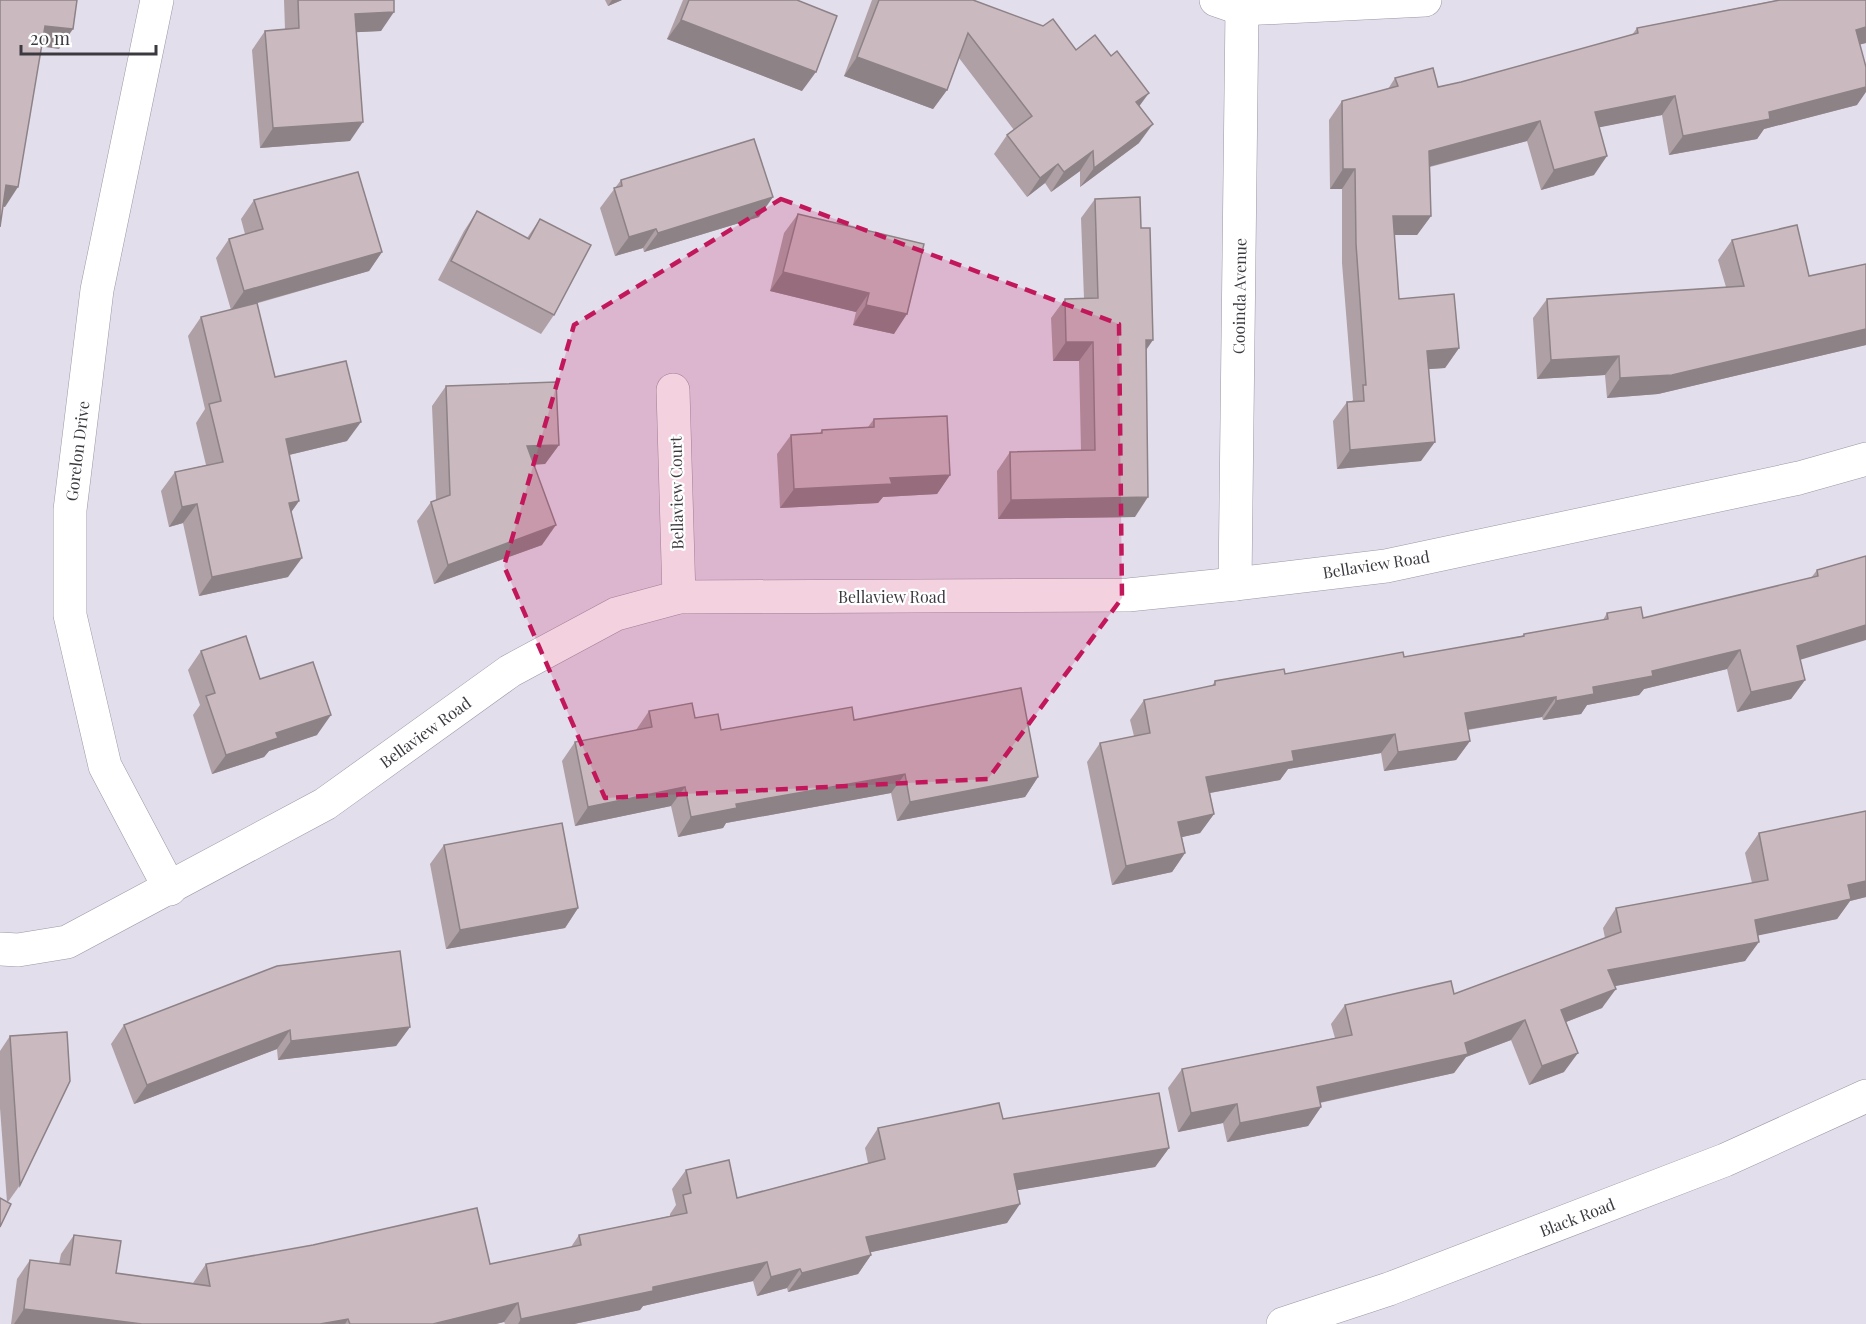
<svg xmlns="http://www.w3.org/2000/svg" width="1866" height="1324" viewBox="0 0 1866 1324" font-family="'Playfair Display',serif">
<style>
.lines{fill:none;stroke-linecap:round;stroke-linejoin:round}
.minor-casing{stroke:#9b97a5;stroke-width:34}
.major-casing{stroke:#9b97a5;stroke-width:34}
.minor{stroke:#fff;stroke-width:33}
.major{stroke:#fff;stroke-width:33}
.wall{fill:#aea0a5}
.shaded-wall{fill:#8d8286}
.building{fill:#cabac0;stroke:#8d8286;stroke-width:1.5}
.marked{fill:#c2185b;fill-opacity:0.2;stroke:#c2185b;stroke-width:4.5;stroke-dasharray:12 8;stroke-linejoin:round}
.labels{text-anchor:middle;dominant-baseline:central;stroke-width:4.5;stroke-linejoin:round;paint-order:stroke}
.street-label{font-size:16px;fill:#3c3a40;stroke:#fff}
</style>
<rect width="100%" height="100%" fill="#e2deec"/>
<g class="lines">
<defs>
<g id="minor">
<polyline points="157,0 97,290 70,510 70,615 105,766 170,889"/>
<polyline points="1216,0 1242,9 1425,0"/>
<polyline points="673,390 679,597"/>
<polyline points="1235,584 1242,9"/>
<polyline points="0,949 18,950 67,942 325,804 510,671 616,614 679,597 1128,595 1235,584 1386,566 1799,478 1866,459"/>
</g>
<polyline id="major" points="1283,1324 1389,1289 1725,1160 1866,1096"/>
</defs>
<use href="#minor" class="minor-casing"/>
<use href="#major" class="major-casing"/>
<use href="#minor" class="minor"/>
<use href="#major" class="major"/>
</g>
<g class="wall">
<polygon points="284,0 394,0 381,31 356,32 350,141 260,148 252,50 265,31 285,29"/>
<polygon points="605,0 622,0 608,6"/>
<polygon points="683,0 797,0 802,91 667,39"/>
<polygon points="872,0 973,0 1076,50 1139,106 1139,143 1080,187 1080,171 1051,192 1045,183 1027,197 994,154 1007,135 1014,130 959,58 947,90 933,109 844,76"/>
<polygon points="1777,0 1866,0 1866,43 1860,44 1857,105 1764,129 1757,139 1669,155 1662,115 1599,127 1594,175 1541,190 1527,141 1430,167 1431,216 1417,235 1394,235 1399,299 1459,348 1445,368 1429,369 1421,461 1337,469 1333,421 1347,402 1351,402 1353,400 1342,263 1342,189 1330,189 1329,120 1342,101 1388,89 1395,78 1438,87 1461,82 1632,35 1637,28"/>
<polygon points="621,180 759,217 644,252 643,248 615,256 600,208"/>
<polygon points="1095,199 1146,350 1135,517 998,519 997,471 1010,452 1081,450 1079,361 1053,361 1051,318 1065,299 1084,298 1081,218"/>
<polygon points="254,200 382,252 369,271 248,306 275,377 347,441 289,455 299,501 291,512 288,577 199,596 183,523 169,527 161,491 175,472 206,465 196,423 205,409 188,336 201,317 231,310 216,258 229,239 245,234 241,219"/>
<polygon points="477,211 527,238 540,219 554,315 541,334 438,280 464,231"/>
<polygon points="798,214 924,244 894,334 853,325 856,312 770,291 784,233"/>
<polygon points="1732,240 1809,276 1866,264 1866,345 1658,394 1607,398 1605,375 1537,379 1533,318 1547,299 1726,287 1718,260"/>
<polygon points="446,386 559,445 545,464 534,465 542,545 434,584 417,521 431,502 436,500 432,406"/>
<polygon points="874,419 950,475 937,494 883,497 878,503 780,508 777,454 791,435 819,434 822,430 868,427"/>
<polygon points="1866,556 1800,660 1805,680 1791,699 1737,712 1727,669 1644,689 1639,695 1587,705 1581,714 1543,720 1542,717 1468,730 1470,741 1456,760 1384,771 1381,753 1288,769 1280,780 1210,793 1214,814 1200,833 1182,837 1185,853 1172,872 1112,885 1087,762 1100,743 1134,736 1130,720 1144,700 1212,686 1215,681 1285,674 1404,657 1522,636 1524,634 1603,620 1607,613 1643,618 1811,578 1817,570"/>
<polygon points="201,651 260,679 317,735 269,751 264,757 212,774 193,715 200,705 188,670"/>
<polygon points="649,711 695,718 721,730 854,720 1038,777 1025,797 897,821 891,793 726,823 723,828 678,837 671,806 575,826 562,761 575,742 636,730"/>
<polygon points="1866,811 1866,897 1850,901 1837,919 1758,935 1745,961 1614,986 1602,1008 1566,1022 1564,1072 1529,1085 1511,1040 1466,1057 1454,1073 1320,1103 1321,1107 1308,1126 1227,1142 1223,1123 1178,1132 1168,1088 1182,1069 1335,1038 1331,1024 1345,1005 1454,994 1605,938 1603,928 1616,908 1752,883 1745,853 1759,833"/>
<polygon points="444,845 578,908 565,928 446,949 430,864"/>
<polygon points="124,1025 410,1027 396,1046 278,1060 277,1049 134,1104 111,1044"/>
<polygon points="10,1036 20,1185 8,1202 7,1202 0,1108 0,1051"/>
<polygon points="1003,1119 1169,1148 1155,1167 1017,1190 1007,1223 871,1252 871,1255 858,1274 788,1292 787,1288 757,1296 753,1281 643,1306 640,1310 574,1324 505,1324 504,1322 496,1324 11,1324 17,1279 30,1260 59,1264 61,1254 74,1235 116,1273 193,1283 206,1264 490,1264 571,1247 579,1235 670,1216 670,1214 676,1205 672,1189 686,1170 737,1198 868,1163 865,1148 878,1128"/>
</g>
<g class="shaded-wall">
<polygon points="612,0 622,0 608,6"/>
<polygon points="394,12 381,31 341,33 355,14"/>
<polygon points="681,20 816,72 802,91 667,39"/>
<polygon points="45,26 73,29 59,49 32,45"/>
<polygon points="1866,27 1866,43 1843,49 1856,30"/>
<polygon points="857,57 947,90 933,109 844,76"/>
<polygon points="1866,87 1866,92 1857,105 1764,129 1757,139 1669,155 1683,136 1769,112"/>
<polygon points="1149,93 1135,112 1136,102"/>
<polygon points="1675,96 1662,115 1581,131 1595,112"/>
<polygon points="1540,121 1527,141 1416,170 1429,151"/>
<polygon points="363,122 350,141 260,148 273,128"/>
<polygon points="1153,124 1139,143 1080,187 1094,168"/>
<polygon points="1093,151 1080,171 1051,192 1064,172"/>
<polygon points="1607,156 1594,175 1541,190 1554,170"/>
<polygon points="1058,164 1045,183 1027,197 1040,178"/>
<polygon points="1343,169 1355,169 1342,189 1330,189"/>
<polygon points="6,185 18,187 5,207 0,206"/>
<polygon points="773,197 759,217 644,252 658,233"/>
<polygon points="1393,216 1431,216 1417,235 1379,235"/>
<polygon points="656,229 643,248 615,256 629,237"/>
<polygon points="382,252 369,271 231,310 244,291"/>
<polygon points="783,272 869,293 856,312 770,291"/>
<polygon points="866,305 907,314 894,334 853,325"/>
<polygon points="1866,329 1866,345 1658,394 1607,398 1620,378"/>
<polygon points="1146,340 1153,340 1140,359"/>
<polygon points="1066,342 1093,342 1079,361 1053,361"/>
<polygon points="1459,348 1445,368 1414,370 1427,351"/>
<polygon points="1619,356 1605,375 1537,379 1551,360"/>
<polygon points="361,422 347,441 272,459 286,439"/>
<polygon points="1435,442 1421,461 1337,469 1350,450"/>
<polygon points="559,445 545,464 513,465 527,446"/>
<polygon points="950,475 937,494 883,497 878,503 780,508 794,489 890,478"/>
<polygon points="1148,497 1135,517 998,519 1011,500"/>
<polygon points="299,501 285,521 289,503"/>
<polygon points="197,504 183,523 169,527 182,507"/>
<polygon points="556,525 542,545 434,584 448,565"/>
<polygon points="302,558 288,577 199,596 212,577"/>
<polygon points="1866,625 1866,640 1783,665 1797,646"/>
<polygon points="1740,650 1727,669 1644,689 1639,695 1587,705 1581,714 1543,720 1556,701 1593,687 1652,671"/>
<polygon points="1805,680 1791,699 1737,712 1751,692"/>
<polygon points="1556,697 1542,717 1452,732 1465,713"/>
<polygon points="331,715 317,735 269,751 264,757 212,774 226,755 276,733"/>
<polygon points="1395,734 1381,753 1288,769 1280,780 1193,796 1206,777 1292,751"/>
<polygon points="1470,741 1456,760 1384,771 1398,752"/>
<polygon points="905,774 891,793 726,823 723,828 678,837 691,817 736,804"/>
<polygon points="1038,777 1025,797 897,821 910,802"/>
<polygon points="685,787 671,806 575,826 588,807"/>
<polygon points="1214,814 1200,833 1165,841 1178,822"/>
<polygon points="1185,853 1172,872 1112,885 1126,866"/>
<polygon points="1866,881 1866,897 1850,901 1837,919 1741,939 1755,920 1848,885"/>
<polygon points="578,908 565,928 446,949 460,930"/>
<polygon points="1759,942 1745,961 1595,990 1608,970"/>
<polygon points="1616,989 1602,1008 1548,1029 1561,1010"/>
<polygon points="1525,1020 1511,1040 1466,1057 1454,1073 1304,1106 1317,1087 1465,1043"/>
<polygon points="410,1027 396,1046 278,1060 291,1041"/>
<polygon points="290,1030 277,1049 134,1104 147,1085"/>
<polygon points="1578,1053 1564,1072 1529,1085 1542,1066"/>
<polygon points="1237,1104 1223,1123 1178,1132 1191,1113"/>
<polygon points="1321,1107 1308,1126 1227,1142 1240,1123"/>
<polygon points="1169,1148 1155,1167 1001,1193 1014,1174"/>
<polygon points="1020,1204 1007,1223 853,1256 866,1237"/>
<polygon points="871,1255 858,1274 788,1292 802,1273"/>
<polygon points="767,1262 753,1281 643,1306 640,1310 574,1324 518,1324 521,1319 653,1287"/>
<polygon points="800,1269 787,1288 757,1296 771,1277"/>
<polygon points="518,1303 504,1322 496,1324 433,1324"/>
<polygon points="24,1309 142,1324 14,1324"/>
<polygon points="348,1319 345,1324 320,1324"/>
</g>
<g class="building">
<polygon points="0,0 77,0 73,29 45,26 18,187 6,185 0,227"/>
<polygon points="298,0 394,0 394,12 355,14 363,122 273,128 265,31 299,28"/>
<polygon points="689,0 797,0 837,16 816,72 681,20"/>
<polygon points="879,0 973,0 1043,26 1053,19 1076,50 1095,35 1111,56 1117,51 1149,93 1136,102 1153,124 1094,168 1093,151 1064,172 1058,164 1040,178 1007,135 1032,116 968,33 947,90 857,57"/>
<polygon points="1780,0 1866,0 1866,27 1856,30 1866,67 1866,87 1769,112 1770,119 1683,136 1675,96 1595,112 1607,156 1554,170 1540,121 1429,151 1431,216 1393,216 1399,299 1454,294 1459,348 1427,351 1435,442 1350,450 1347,402 1364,401 1363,385 1366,385 1356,244 1355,169 1343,169 1342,101 1398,86 1395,78 1433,68 1438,87 1461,82 1638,33 1637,28"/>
<polygon points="754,139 773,197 658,233 656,229 629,237 614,188 622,186 621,180"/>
<polygon points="358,172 382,252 244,291 229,239 263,229 254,200"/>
<polygon points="1140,197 1141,228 1150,228 1153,340 1146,340 1148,497 1011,500 1010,452 1095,450 1093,342 1066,342 1065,299 1098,298 1095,199"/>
<polygon points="477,211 529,239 540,219 591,245 554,315 451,261"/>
<polygon points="798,214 924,244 907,314 866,305 869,293 783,272"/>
<polygon points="1797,225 1809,276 1866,264 1866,329 1672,375 1620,378 1619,356 1551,360 1547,299 1744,286 1732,240"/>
<polygon points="257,303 275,377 346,361 361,422 286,439 299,501 289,503 302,558 212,577 197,504 182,507 175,472 223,462 209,404 221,401 201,317"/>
<polygon points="556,382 559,445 527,446 556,525 448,565 431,502 450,495 446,386"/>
<polygon points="947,416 950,475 890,478 892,484 794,489 791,435 822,433 822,430 874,427 874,419"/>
<polygon points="1866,556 1866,625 1797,646 1805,680 1751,692 1740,650 1652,671 1653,676 1593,687 1594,694 1556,701 1556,697 1465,713 1470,741 1398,752 1395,734 1292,751 1294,761 1206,777 1214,814 1178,822 1185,853 1126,866 1100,743 1150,733 1144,700 1215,685 1215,681 1284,669 1285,674 1403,652 1404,657 1524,636 1524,634 1608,619 1607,613 1641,607 1643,618 1818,576 1817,570"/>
<polygon points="246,636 260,679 313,662 331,715 276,733 278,738 226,755 206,696 215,693 201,651"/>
<polygon points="1021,688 1038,777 910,802 905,774 736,804 737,808 691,817 685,787 588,807 575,742 652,727 649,711 692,703 695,718 718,714 721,730 852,707 854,720"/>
<polygon points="1866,811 1866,881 1848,885 1851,899 1755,920 1759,942 1608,970 1616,989 1561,1010 1578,1053 1542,1066 1525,1020 1465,1043 1468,1054 1317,1087 1321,1107 1240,1123 1237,1104 1191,1113 1182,1069 1352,1035 1345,1005 1451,981 1454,994 1621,932 1616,908 1768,880 1759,833"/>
<polygon points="562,823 578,908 460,930 444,845"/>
<polygon points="400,951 410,1027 291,1041 290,1030 147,1085 124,1025 277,966"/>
<polygon points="67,1032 70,1081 20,1185 10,1036"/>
<polygon points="1159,1093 1169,1148 1014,1174 1020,1204 866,1237 871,1255 802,1273 800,1269 771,1277 767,1262 653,1287 653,1291 521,1319 518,1303 433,1324 350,1324 348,1319 320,1324 142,1324 24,1309 30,1260 70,1265 74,1235 121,1241 116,1273 210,1286 206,1264 313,1245 477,1208 490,1264 581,1245 579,1235 687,1213 683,1195 691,1193 686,1170 729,1160 737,1198 885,1159 878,1128 999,1103 1003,1119"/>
<polygon points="0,1198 11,1204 0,1227"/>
</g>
<path class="marked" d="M781,199L1119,324L1122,598L988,779L605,798L504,566L574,325Z"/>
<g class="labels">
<g class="street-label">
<text transform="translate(1239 296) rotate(-89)">Cooinda Avenue</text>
<text transform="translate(77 451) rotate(-83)">Gorelon Drive</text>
<text transform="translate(676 493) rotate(-91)">Bellaview Court</text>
<text transform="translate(1376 564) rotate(-9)">Bellaview Road</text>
<text x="892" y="596">Bellaview Road</text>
<text transform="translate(425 732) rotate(-36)">Bellaview Road</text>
<text transform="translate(1577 1217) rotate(-21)">Black Road</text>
</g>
</g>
<path d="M21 45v9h135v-9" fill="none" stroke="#3c3a40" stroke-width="3"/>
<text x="30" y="45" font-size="18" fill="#3c3a40" stroke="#ffffff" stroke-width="4.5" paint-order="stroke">20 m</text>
</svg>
